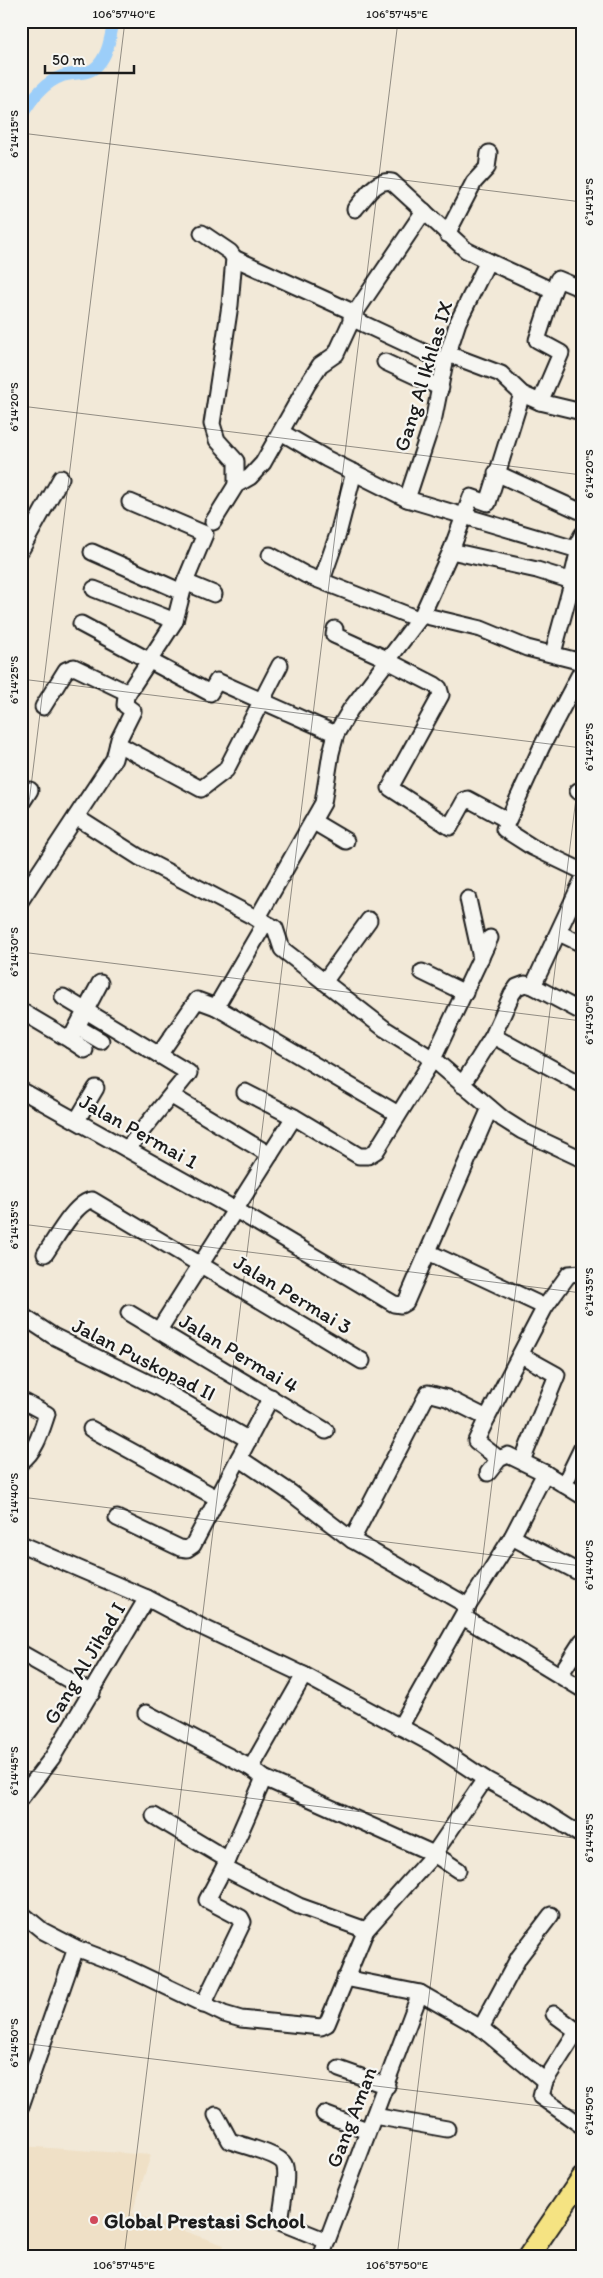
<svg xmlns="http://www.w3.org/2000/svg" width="603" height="2278" viewBox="0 0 603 2278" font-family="Itim,sans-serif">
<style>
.built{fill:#efe0c6}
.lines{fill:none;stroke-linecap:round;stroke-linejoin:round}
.canal{stroke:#9ccef9;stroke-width:12}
.minor-casing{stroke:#1c1c1c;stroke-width:19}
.major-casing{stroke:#1c1c1c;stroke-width:24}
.minor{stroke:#f6f6f2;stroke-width:15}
.major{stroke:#f5e382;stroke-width:20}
.ticks{fill:none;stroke:#1c1c1c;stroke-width:1;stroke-opacity:0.45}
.poi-dot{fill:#d1495b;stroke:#f6f6f2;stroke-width:2}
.labels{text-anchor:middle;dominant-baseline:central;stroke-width:4.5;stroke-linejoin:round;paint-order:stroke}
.street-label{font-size:21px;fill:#1c1c1c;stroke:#f6f6f2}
.poi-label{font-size:21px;font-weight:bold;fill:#1c1c1c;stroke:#f6f6f2;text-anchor:start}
.neatline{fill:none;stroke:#1c1c1c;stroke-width:2}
.ticks-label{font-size:12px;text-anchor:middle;fill:#1c1c1c}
</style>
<rect width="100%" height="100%" fill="#f2e9d8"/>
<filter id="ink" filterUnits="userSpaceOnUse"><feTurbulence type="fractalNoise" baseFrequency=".02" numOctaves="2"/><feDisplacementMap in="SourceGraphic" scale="10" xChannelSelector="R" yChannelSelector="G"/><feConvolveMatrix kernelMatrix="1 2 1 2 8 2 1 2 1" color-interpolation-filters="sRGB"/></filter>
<g filter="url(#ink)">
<polygon class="built" points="21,2146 151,2155 132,2213 224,2245 219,2257 21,2257"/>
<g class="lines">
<path class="canal" d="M21,117C30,101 43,83 62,76C74,72 89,76 98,65C109,53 110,36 114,21"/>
<defs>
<g id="minor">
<path d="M355,209C365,198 376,178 392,182L466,250L488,261"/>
<polyline points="202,233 230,252 234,258 230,305 212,424 217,440 236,461 236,485"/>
<polyline points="447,234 474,182 487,168 489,153"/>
<polyline points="234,258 355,313"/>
<polyline points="351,318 445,362"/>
<polyline points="448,354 501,374 522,394 540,402 582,412"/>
<polyline points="385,362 441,388"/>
<polyline points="540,402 561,353 537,340 553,291"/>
<polyline points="281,432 327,459 407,499 575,549 578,553 571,583"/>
<polyline points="496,473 582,512"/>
<polyline points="407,499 434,417 445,362 458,322 488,261 553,291 558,279 582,289"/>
<polyline points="213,522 236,485 250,477 263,463 307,385 320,365 336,354 355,313 424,211"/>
<polyline points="575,549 582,535"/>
<polyline points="21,550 61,478"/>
<polyline points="451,551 537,570 569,580 571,587 553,653"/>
<polyline points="92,552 182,592"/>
<polyline points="270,555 306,575 418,619"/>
<polyline points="322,580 338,534 354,472"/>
<polyline points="185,582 214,594"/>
<polyline points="94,589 175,621"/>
<polyline points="422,615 481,629 527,648 582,662"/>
<polyline points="81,624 210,693 217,681 336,734"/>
<polyline points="335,629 334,635 389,660"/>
<polyline points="388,661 435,685 439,688 441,695 390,788 450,827 465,800 468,799 507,820"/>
<polyline points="582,670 542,746 504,829 532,847 582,871"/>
<polyline points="43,707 66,670 74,667 128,693"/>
<polyline points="118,744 201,789 226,770 280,665"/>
<polyline points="578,791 582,794"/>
<polyline points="21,804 30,790"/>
<polyline points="76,817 139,857 275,928 282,949 385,1029 433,1059 503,1119 522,1131 582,1159"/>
<polyline points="314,822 346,841"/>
<polyline points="468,899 481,958"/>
<polyline points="21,900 114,759 119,739 133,711 125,705 126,696 175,621 185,582 205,534 130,502"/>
<polyline points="257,919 323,803 331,753 336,734 350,710 422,615 451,551 471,497 488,503 522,394"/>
<polyline points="559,933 582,944"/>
<polyline points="422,972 465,993"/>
<polyline points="324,982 369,920"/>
<polyline points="533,986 582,881"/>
<polyline points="63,997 189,1073 127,1149"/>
<polyline points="216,1007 398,1114"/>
<polyline points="21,1011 70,1040 100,983"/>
<polyline points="77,1027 101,1041"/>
<polyline points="493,1036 579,1083"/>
<polyline points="70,1040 85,1050"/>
<polyline points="159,1055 197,1000 216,1007 265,923"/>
<polyline points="462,1085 493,1036 512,994 517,987 525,984 533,986 582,1012"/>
<polyline points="21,1090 236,1210 394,1304 401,1305 406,1302 490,1108"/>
<polyline points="245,1092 294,1117 359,1156 368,1156 376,1151 433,1059 490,938"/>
<polyline points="172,1096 270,1155"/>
<polyline points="77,1120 96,1088"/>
<polyline points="428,1252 545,1307"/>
<path d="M45,1254C55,1240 75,1202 92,1200L362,1361"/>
<polyline points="129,1313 326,1431"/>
<polyline points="21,1315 53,1336 159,1388 249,1440"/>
<polyline points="159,1330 294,1117"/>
<polyline points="521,1355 557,1375 522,1461"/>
<path d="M21,1400L47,1414C41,1432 36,1451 21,1462"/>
<polyline points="487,1418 476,1441 499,1459"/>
<polyline points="91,1429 217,1498"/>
<polyline points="239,1458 291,1493 352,1540 468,1606"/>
<polyline points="488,1473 499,1459 508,1455 545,1473 582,1496"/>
<polyline points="564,1485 582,1448"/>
<polyline points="117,1518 180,1548 187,1549 193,1545 271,1397"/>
<polyline points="512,1537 582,1574"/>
<polyline points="352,1540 428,1393 447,1398 487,1418 545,1307 569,1274 582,1273"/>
<polyline points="21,1544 147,1598 200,1626 304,1675 434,1745 485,1779 535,1806 582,1836"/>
<polyline points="463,1617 582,1689"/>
<polyline points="21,1653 92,1693"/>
<polyline points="560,1675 582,1641"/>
<polyline points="146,1713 251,1768 264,1778 434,1854 458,1870"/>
<polyline points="400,1727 468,1606 512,1537 545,1473"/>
<polyline points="251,1768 304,1675"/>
<polyline points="21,1798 52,1758 147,1598"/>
<polyline points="154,1816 228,1860"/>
<polyline points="224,1868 299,1906 366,1930"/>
<polyline points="21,1913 43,1931 76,1948 123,1966 224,2014 241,2019 321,2027 327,2024 366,1930 434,1854 485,1779"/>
<polyline points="345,1978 420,1993 481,2028 519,1957 551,1915"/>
<polyline points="203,2005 243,1922 241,1918 207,1900 228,1860 264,1778"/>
<polyline points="481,2028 545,2081 577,2031 554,2014"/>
<polyline points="339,2069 387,2086"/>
<polyline points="545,2081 541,2097 582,2126"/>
<polyline points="21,2106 76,1948"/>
<polyline points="324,2114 367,2130"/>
<path d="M216,2115L230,2141C241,2145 279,2154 284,2164C289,2174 282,2204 281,2216L282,2223L327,2241"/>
<polyline points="374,2116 447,2129"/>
<polyline points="321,2257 420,1993"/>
</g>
<polyline id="major" points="528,2257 582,2178"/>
</defs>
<use href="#minor" class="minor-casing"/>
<use href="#major" class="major-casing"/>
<use href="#minor" class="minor"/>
<use href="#major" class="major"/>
</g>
</g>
<path class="ticks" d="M21,133L582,202M21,406L582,475M21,679L582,748M21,868L125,21M21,952L582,1021M21,1224L582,1293M21,1497L582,1566M21,1770L582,1839M21,2043L582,2111M124,2257L398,21M397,2257L582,749"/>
<circle class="poi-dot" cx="94" cy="2220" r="5"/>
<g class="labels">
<g class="street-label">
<text transform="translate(423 376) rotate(-73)">Gang Al Ikhlas IX</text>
<text transform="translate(139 1131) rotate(29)">Jalan Permai 1</text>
<text transform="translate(293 1294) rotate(31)">Jalan Permai 3</text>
<text transform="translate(239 1353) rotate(31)">Jalan Permai 4</text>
<text transform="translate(144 1359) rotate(27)">Jalan Puskopad II</text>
<text transform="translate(84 1663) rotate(-59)">Gang Al Jihad I</text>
<text transform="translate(351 2117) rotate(-69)">Gang Aman</text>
</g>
<g class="poi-label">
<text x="104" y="2220">Global Prestasi School</text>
</g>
</g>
<rect width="603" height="2278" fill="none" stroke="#f6f6f2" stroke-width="55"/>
<path d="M45 65v8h89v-8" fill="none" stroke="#1c1c1c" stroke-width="2.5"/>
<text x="52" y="65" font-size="15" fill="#1c1c1c" stroke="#f6f6f2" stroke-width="4" paint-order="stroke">50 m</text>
<rect x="28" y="28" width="548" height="2222" class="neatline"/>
<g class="ticks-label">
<text x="124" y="18">106°57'40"E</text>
<text x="397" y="18">106°57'45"E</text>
<text transform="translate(14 134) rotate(-90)" y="4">6°14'15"S</text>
<text transform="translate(589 202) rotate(-90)" y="4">6°14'15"S</text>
<text transform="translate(14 407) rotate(-90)" y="4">6°14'20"S</text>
<text transform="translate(589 474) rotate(-90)" y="4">6°14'20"S</text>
<text transform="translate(14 680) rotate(-90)" y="4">6°14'25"S</text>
<text transform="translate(589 747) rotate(-90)" y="4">6°14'25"S</text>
<text transform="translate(14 952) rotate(-90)" y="4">6°14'30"S</text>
<text transform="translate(589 1020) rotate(-90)" y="4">6°14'30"S</text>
<text transform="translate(14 1225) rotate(-90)" y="4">6°14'35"S</text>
<text transform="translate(589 1292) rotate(-90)" y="4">6°14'35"S</text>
<text transform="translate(14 1498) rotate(-90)" y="4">6°14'40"S</text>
<text transform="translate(589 1565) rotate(-90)" y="4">6°14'40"S</text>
<text transform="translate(14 1771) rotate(-90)" y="4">6°14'45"S</text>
<text transform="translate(589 1838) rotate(-90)" y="4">6°14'45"S</text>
<text transform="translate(14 2043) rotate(-90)" y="4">6°14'50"S</text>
<text transform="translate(589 2111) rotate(-90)" y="4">6°14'50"S</text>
<text x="124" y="2269">106°57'45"E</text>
<text x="397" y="2269">106°57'50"E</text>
</g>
</svg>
